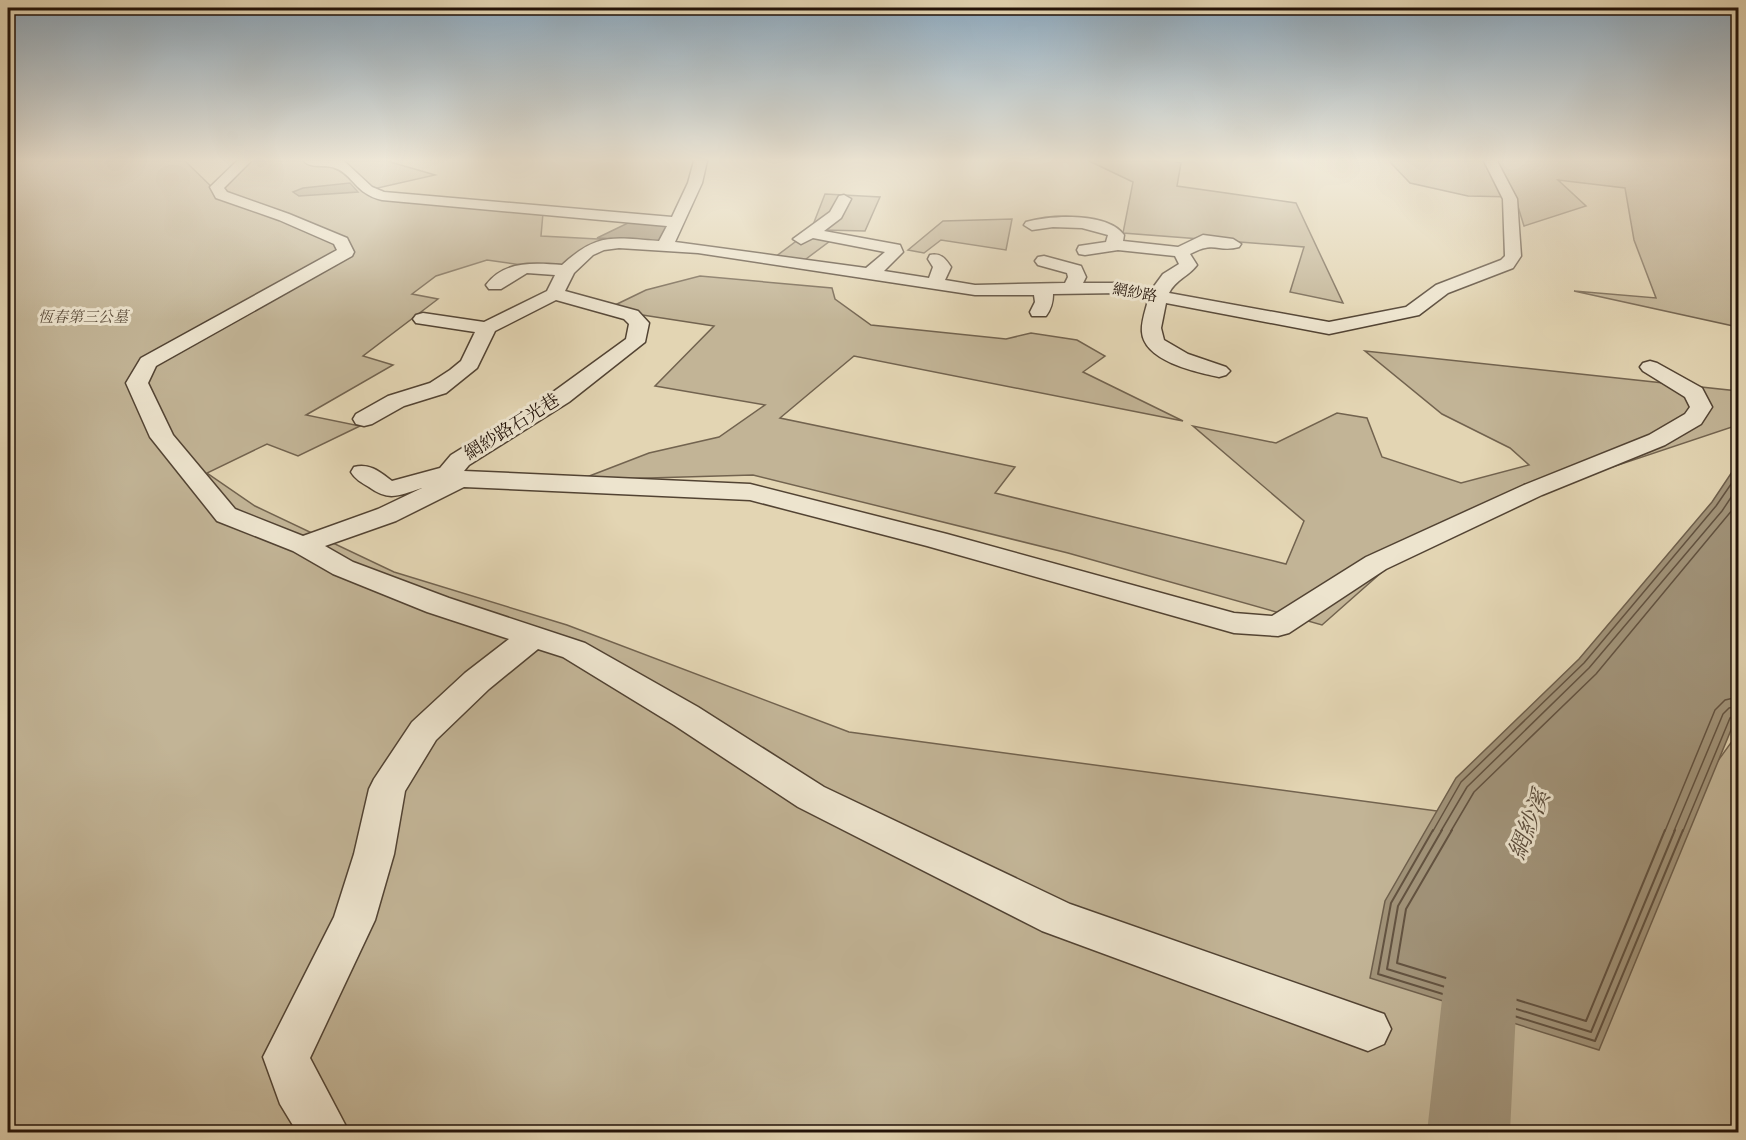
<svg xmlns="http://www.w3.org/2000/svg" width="1746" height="1140" viewBox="0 0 1746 1140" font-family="'Libre Bodoni','Noto Serif TC',serif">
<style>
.green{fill:#c2b496;stroke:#72634f;stroke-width:1.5}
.water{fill:#a19379;stroke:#6e5f4c;stroke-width:1.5}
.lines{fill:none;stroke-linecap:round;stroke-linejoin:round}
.shore-far1{stroke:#625240;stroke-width:1.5}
.shore{stroke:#625240;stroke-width:2}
.river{fill:#a19379;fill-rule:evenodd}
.street-casing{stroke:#524333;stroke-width:3}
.street{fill:#ede4ce;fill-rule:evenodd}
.labels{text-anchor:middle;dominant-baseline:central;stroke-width:6;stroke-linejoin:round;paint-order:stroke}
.far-street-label{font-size:15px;fill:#221208;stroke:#ede4ce}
.far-park-label{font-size:15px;font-style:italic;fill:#5a4b3a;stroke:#ede4ce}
.street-label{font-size:18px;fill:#221208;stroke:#ede4ce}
.near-water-label{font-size:24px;font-style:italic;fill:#5b4c3b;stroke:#ede4ce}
</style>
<rect width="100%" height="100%" fill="#e3d5b3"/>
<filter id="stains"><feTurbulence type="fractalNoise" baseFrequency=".00333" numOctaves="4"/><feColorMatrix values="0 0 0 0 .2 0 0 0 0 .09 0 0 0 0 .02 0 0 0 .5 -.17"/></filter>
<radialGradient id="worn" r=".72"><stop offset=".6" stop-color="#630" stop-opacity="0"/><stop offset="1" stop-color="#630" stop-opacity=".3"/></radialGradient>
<g class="green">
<polygon points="8,161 185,161 219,194 217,187 244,161 387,161 435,175 373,189 385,196 543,213 541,236 675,243 605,246 597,250 570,272 487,260 436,276 412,294 438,299 363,356 393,365 306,415 360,426 298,456 267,444 207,473 255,506 394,572 567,625 849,732 1660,841 1738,733 1738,1132 8,1132"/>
<polygon points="1089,161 1173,161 1181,163 1177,186 1296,203 1343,303 1290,292 1304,247 1123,233 1133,182"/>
<polygon points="1389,161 1738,161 1738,327 1574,291 1656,298 1634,240 1625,188 1558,180 1586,206 1524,226 1515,197 1468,196 1410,183"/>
<polygon points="825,194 880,197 865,231 824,230 816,236 834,238 802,262 775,257 811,230"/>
<polygon points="1012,219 1006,250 941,240 924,253 908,250 943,221"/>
<polygon points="700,276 832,288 835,299 871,325 1006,339 1031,333 1077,340 1105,356 1083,372 1183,421 854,356 780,418 1015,467 995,493 1286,564 1304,521 1193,426 1276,443 1337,413 1367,418 1382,457 1461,483 1529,465 1510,448 1442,414 1365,351 1738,391 1738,425 1433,527 1322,625 1068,553 753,475 579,480 649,453 719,437 765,405 655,386 714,326 636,314 613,306 646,290"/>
</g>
<g class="water">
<polygon points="350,183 358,192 299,196 293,192 303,188"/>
<polygon points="632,221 674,225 661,241 597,238"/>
<polygon points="1738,463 1738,713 1599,1050 1370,978 1385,901 1456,778 1579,659 1712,502"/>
</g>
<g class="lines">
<g class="shore-far1">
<polyline points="1433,831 1461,782 1584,663 1716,506 1738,474"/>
<polyline points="1441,831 1467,787 1589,668 1722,511 1738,487"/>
<polyline points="1451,831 1474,792 1596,674 1738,503"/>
<polyline points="1665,831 1715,710 1725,700 1738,697"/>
<polyline points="1674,831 1723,714 1729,708 1738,706"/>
<polyline points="1683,831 1730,718 1738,713"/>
</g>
<g class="shore">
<polyline points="1433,830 1391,903 1378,974 1595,1041 1683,830"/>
<polyline points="1442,830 1398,906 1387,969 1591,1032 1675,830"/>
<polyline points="1452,830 1406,909 1397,963 1586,1021 1665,830"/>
</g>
<polygon class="river" points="1490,915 1515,924 1526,947 1517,991 1510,1132 1427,1132 1443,991 1454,947 1465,924"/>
<defs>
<path id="street" d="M237,161H251L224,188L227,192L289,214L347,238L354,252L352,256L156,366L148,383L173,435L235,509L303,536L378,509L422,488C399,495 390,502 369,487C362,483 355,479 351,472L354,467C370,463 380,472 392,481L440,468L451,455L553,392L626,339L629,324L624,319L556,300L495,331L477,368L446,393L404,406L372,424L364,426L356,424L353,419L356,414L388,396L430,383L450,370L461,361L475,332L416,323L413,319L416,315L423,313L484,322L547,291L555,275L527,273L501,289H489L486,285C504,260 535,263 562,265C598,232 613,238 659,241L667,226L382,200C355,194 353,174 335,168C325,164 311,169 304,161H344L372,187L384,192L672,217L688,183L694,161H707L702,183L675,242L866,268L885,252L813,238L801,244L793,239L830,212L839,196L844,195L851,199L841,218L824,231L900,245L903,252L884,271L929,278L933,267L928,259L930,255C941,253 945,258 951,267L945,280L975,285L1065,283L1068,277L1067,273L1038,265L1035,261L1038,257L1044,256L1081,266L1086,277L1083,283H1121L1152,289L1163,274L1179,264L1175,256L1118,250L1085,255L1079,254L1077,250L1079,246L1106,242L1108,235L1082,228L1053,227L1032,230L1024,225L1026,222C1051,215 1108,212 1124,235L1123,241L1178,247L1203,235L1233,239L1241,244L1239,247C1217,253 1216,240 1190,254L1197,265C1188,277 1176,279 1169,293L1329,322L1406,307L1436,285L1501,260L1505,256L1503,199L1484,161H1497L1517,199L1521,256L1513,268L1448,293L1419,315L1329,334L1166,303L1161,328L1164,340L1188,354L1226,367L1230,371L1226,375L1219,377C1196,372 1144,361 1142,332C1141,322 1146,309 1148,300L1121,293L1053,294C1053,303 1051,309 1046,316H1032L1030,312L1035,302L1034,295H975L698,253L619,248L604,250L593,255L574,273L565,291L638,311L649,323L645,342L569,402L469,465L464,471L750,484L947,534L1234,613L1272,616L1366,557L1524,485L1649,435L1685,414L1690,407L1685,397L1643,371L1640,367L1643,363L1650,361L1657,363L1702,388L1712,407L1701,424L1665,445L1542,495L1386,569L1289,633L1278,636L1234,633L927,546L750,500L464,487L396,521L325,546L353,562L449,598L585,643L698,707L824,787L1070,904L1384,1014L1391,1029L1384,1044L1368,1051L1042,931L798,807L674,725L563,657L538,649L489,689L436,740L405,791L394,854L375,920L310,1058L349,1132H297L280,1104L263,1057L334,917L354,854L369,789L374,779L412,722L465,673L509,639L427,612L333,574L293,551L217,521L150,437L126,383L141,358L337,250L334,244L279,220L216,198L210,187Z"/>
</defs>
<use href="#street" class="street-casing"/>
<use href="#street" class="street"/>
</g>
<linearGradient id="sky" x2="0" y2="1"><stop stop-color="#8ba7bc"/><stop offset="0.5" stop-color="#f2ecdd"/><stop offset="1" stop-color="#f2ecdd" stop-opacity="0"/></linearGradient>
<rect width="1746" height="320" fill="url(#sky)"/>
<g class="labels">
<g class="far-street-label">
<text transform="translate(1135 293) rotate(10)">網紗路</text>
</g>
<g class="far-park-label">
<text x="83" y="317">恆春第三公墓</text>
</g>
<g class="street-label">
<text transform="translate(512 427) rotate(-32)">網紗路石光巷</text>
</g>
<g class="near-water-label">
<text transform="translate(1530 825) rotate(-68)">網紗溪</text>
</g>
</g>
<rect width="1746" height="1140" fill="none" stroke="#e3d5b3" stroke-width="30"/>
<rect x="9" y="9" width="1728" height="1122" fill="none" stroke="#221208" stroke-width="3"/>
<rect x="15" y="15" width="1716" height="1110" fill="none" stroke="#221208" stroke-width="1.5"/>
<rect width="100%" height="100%" filter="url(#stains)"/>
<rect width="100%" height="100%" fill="url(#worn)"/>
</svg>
